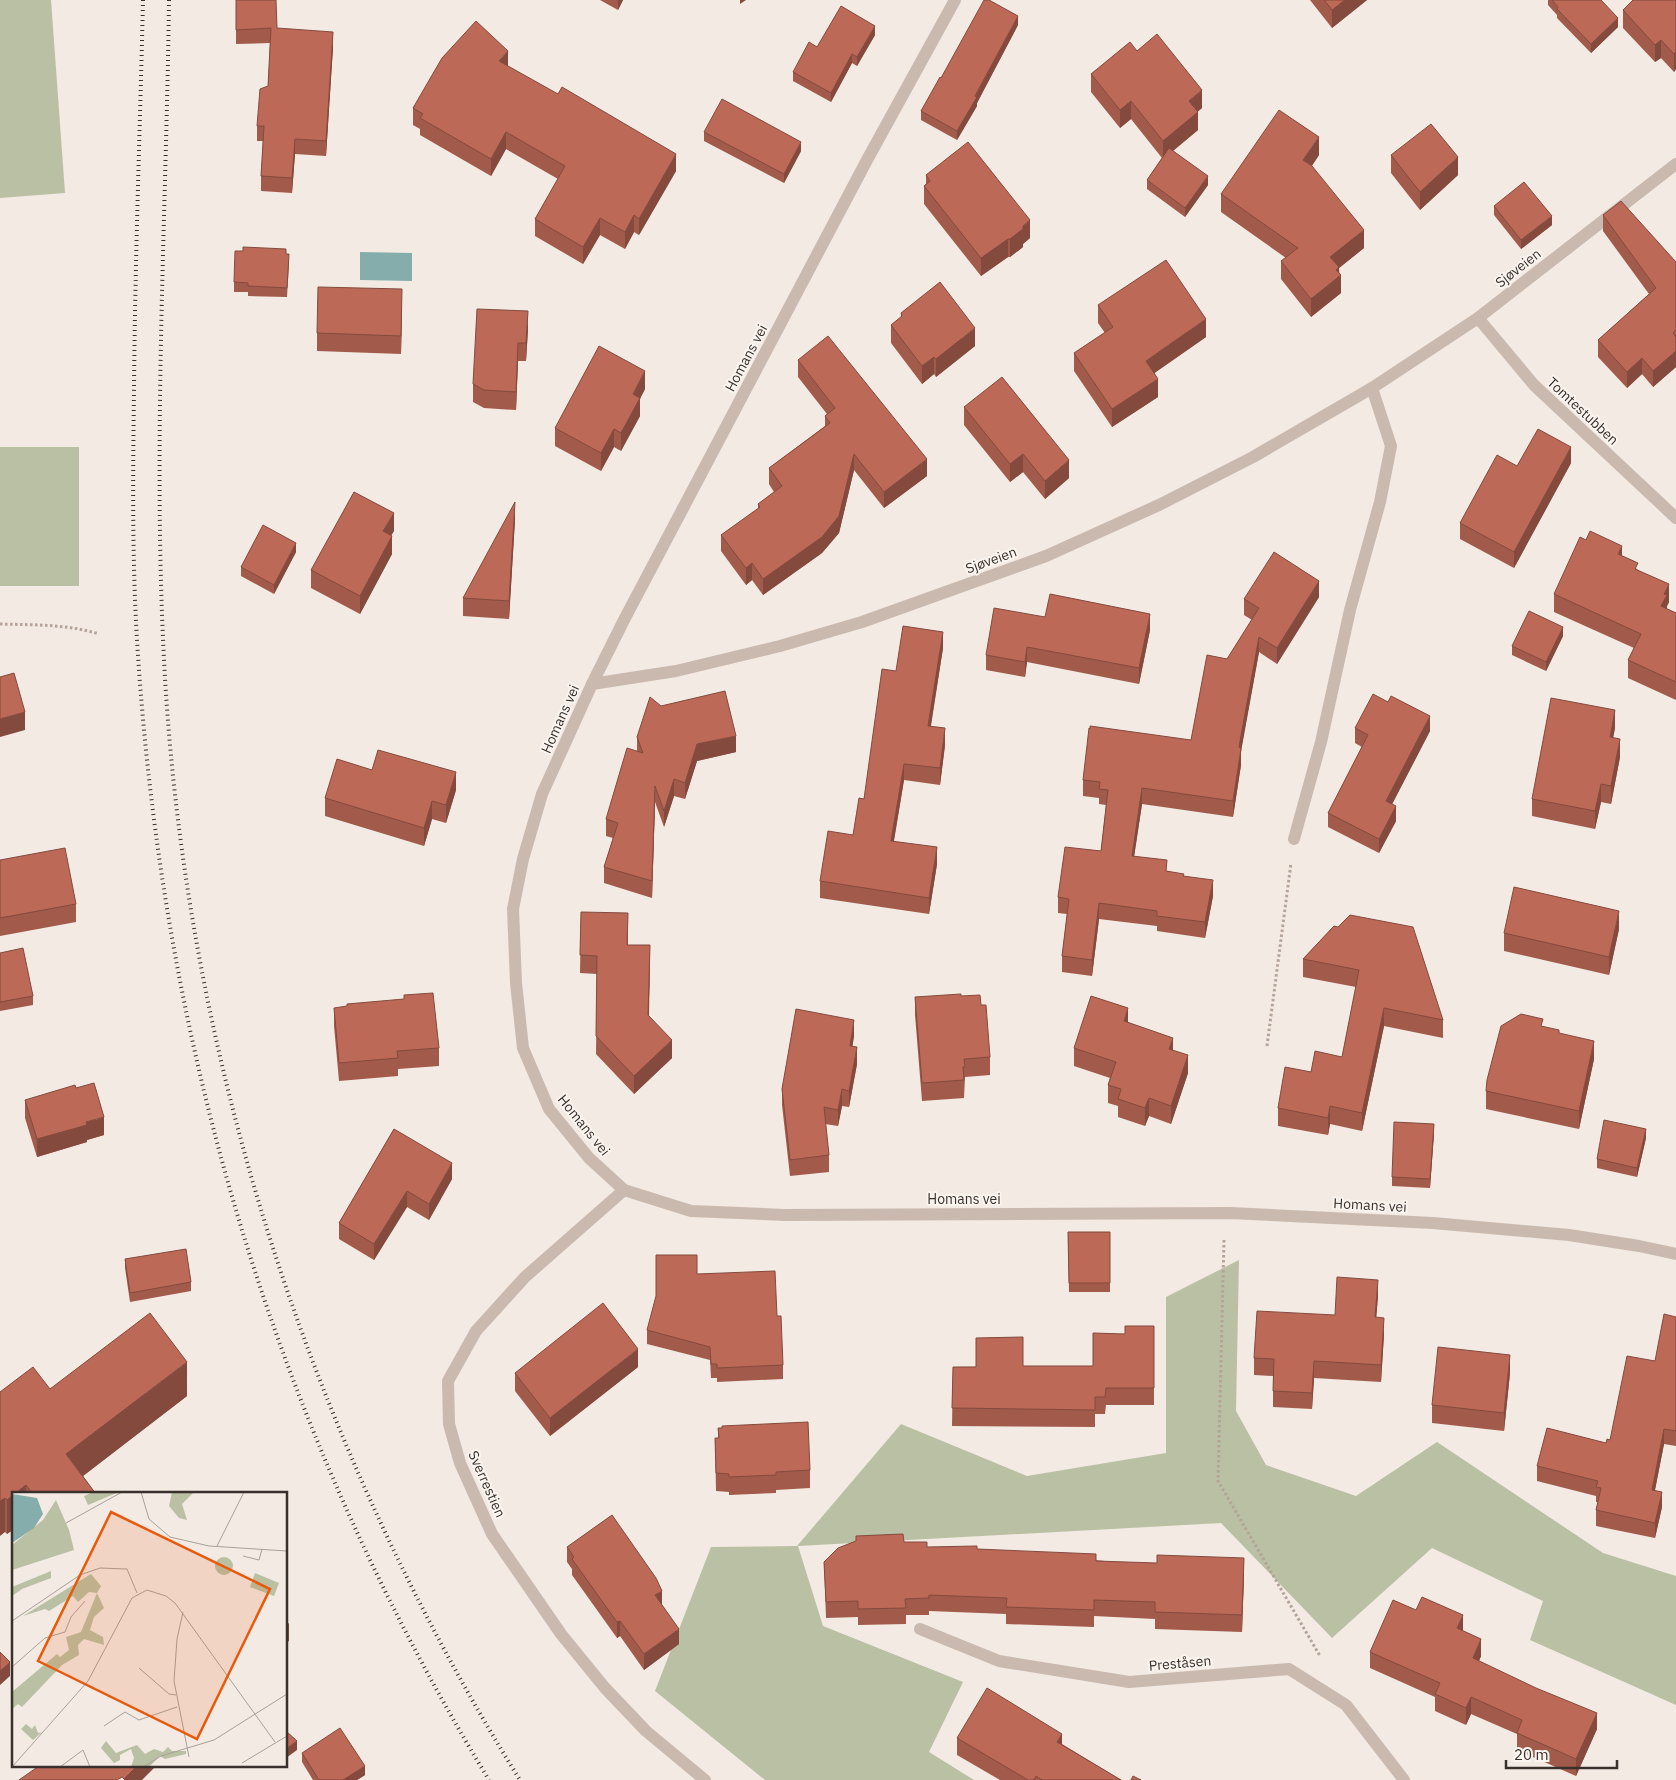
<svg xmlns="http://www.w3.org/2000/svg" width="1676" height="1780" viewBox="0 0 1676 1780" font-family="'IBM Plex Sans',sans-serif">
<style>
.green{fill:#b9c0a3}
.water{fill:#84adac}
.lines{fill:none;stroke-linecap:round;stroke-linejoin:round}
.path{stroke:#b5a399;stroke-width:3;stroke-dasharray:2.5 2.5;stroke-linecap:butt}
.service{stroke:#cab9af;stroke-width:12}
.minor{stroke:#cab9af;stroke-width:12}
.rail{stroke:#39302c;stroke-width:4;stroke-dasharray:1 4;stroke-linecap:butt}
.wall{fill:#a25a4b}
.shaded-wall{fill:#844a3d}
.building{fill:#bc6957;stroke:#844a3d}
.labels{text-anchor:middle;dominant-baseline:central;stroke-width:4;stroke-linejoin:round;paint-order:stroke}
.street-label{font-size:14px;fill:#39302c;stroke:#faf4ef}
.inset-road{fill:none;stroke:#a8a09a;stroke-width:1}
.view{fill:#e8590c;fill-opacity:0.15;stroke:#e8590c;stroke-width:2.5}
.inset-edge{fill:none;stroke:#39302c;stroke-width:2.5}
</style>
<rect width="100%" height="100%" fill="#f2eae3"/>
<g class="green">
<polygon points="0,0 51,0 65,193 0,198"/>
<rect x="0" y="447" width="79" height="139"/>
<polygon points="1239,1260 1236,1411 1266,1465 1356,1496 1437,1442 1603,1553 1676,1576 1676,1705 1530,1640 1543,1601 1432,1548 1332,1638 1221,1523 798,1546 823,1626 963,1682 929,1752 974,1780 765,1780 655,1691 711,1547 797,1546 901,1424 1027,1476 1166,1453 1166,1297"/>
</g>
<polygon class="water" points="360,252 412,253 412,281 360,280"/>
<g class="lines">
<g class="path">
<path d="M0,624C34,625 67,624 99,634"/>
<polyline points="1267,1046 1291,863"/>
<polyline points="1224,1240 1218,1481 1320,1656"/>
</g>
<polyline class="service" points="1294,839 1321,742 1350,610 1380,502 1391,446 1372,388"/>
<g class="minor">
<polyline points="955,0 867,160 625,618 592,684 542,794 523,859 513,909 516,983 523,1048 549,1109 589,1158 624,1190 691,1211 785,1215 1231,1213 1433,1223 1569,1235 1639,1246 1676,1254"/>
<polyline points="1478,318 1534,385 1676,518"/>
<polyline points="592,684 676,671 780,646 862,622 1046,556 1159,505 1253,457 1372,388 1478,318 1676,164"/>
<polyline points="624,1190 525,1277 476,1331 448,1381 449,1424 460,1463 492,1534 561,1634 605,1688 646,1731 705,1780"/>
<polyline points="920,1629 999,1661 1129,1682 1289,1669 1346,1705 1404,1780"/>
</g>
<g class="rail">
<path d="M143,0C140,130 135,260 134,389C133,473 132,556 137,640C162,1048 276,1430 489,1780"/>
<path d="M169,0C166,226 152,452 165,678C188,1066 314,1450 520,1780"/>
</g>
</g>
<g class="wall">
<polygon points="236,0 277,28 333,47 326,156 295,154 292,193 261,191 261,176 263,141 257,141 257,126 268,86 270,43 236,44"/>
<polygon points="600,0 623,0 618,10"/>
<polygon points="1310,0 1367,0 1332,28"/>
<polygon points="1548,0 1601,0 1618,27 1591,53 1557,18 1557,15 1548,5"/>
<polygon points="1676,0 1676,69 1674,72 1661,58 1655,62 1623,28 1623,10"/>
<polygon points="1018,25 977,103 977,106 957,140 921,120 921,111 941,78"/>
<polygon points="875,35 857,66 852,63 831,102 793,81 793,72 817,47"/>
<polygon points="1137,51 1202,108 1198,111 1198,130 1173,151 1208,185 1185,217 1147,189 1147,180 1162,158 1131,119 1120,128 1091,92 1091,74"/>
<polygon points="508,67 676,171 639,235 634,232 625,249 600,235 583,264 535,236 535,219 558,179 506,149 491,176 420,135 420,129 413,125 413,108"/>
<polygon points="704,132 801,151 784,183 704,141"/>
<polygon points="1319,155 1312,166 1364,248 1339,268 1341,293 1311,317 1281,279 1281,261 1286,258 1221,212 1221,194"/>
<polygon points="1391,155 1458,175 1420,210 1391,173"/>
<polygon points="926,175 1030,238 1023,244 1023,247 1010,257 1008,257 981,276 924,204 924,186 926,184"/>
<polygon points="1494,206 1552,225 1521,249 1494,215"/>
<polygon points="1603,215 1676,262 1676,367 1653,387 1642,374 1627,388 1598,357 1598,340 1649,294 1603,231"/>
<polygon points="286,254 289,263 287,297 248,296 248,292 234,292 234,282"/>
<polygon points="1098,305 1206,337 1154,373 1158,397 1112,427 1074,371 1074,353 1105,333 1098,323"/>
<polygon points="402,307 401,354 317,351 317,333"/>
<polygon points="901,313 975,346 936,377 934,374 922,384 891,343 891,325 901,317"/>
<polygon points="528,329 526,361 518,361 516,410 484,408 473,402 473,384"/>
<polygon points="798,360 927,476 884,508 854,470 839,533 822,553 763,595 752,580 746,585 721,551 721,535 758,509 758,504 774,492 769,484 769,468 825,426 825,416 827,414 798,377"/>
<polygon points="645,389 640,398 640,416 621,451 614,447 601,471 555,446 555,428"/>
<polygon points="964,407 1069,478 1045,499 1023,472 1010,482 964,425"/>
<polygon points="1571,463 1514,568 1460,539 1460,523 1517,466"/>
<polygon points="515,520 509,619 463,616 463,598"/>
<polygon points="394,531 391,535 392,554 360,614 311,588 311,570"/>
<polygon points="296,552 274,594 241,576 241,567"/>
<polygon points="1622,556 1638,570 1669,602 1667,606 1667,609 1676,613 1676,700 1628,678 1628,660 1634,648 1554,612 1554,594"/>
<polygon points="1319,597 1277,664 1259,652 1241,749 1241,765 1233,817 1142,804 1134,856 1167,871 1184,876 1213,896 1205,938 1157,931 1157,926 1099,919 1092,976 1062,972 1062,956 1067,914 1058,913 1058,897 1101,851 1106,805 1099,804 1099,798 1083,796 1083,780 1191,740 1227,659 1252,620 1244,615 1244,599"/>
<polygon points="1045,617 1150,630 1139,684 1027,662 1025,677 986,670 986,655"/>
<polygon points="1563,636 1546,671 1512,655 1512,646"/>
<polygon points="943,648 931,726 945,745 940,785 904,780 894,841 937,864 929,914 820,898 820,881 853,835 864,799 896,671"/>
<polygon points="661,706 736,752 697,761 685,799 674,796 664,827 655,802 652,898 604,883 604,867 613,838 606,836 606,819 637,752 637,737"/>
<polygon points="1355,728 1430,731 1392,804 1396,821 1379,853 1328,827 1328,813 1362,747 1355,743"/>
<polygon points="1615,728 1613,737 1620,757 1611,804 1601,802 1595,829 1532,816 1532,799"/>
<polygon points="372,770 456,790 446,823 432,819 424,846 325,816 325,798"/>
<polygon points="0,860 76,904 76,922 0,936"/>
<polygon points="581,912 628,931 628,945 650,962 649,1016 672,1058 634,1094 596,1054 597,974 580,973"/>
<polygon points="1334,926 1443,1020 1443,1038 1384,1026 1362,1131 1330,1124 1328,1135 1278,1126 1278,1108 1342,1057 1356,987 1303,977 1303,959"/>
<polygon points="1619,929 1609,975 1504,951 1504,933"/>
<polygon points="0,953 33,996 33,1005 0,1011"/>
<polygon points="961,996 981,1005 990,1057 990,1075 965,1077 964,1098 922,1101 915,1015 915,997"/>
<polygon points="334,1008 439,1048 439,1066 398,1069 398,1076 339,1081 334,1026"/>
<polygon points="1128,1022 1173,1050 1188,1073 1171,1124 1149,1116 1145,1126 1118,1117 1118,1106 1108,1103 1108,1085 1110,1078 1074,1066 1074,1048"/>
<polygon points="1543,1027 1559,1033 1594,1059 1579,1129 1486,1109 1486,1091"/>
<polygon points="854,1036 852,1047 857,1064 849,1107 842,1106 838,1126 825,1124 829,1155 829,1172 790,1176 782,1105 782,1089"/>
<polygon points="76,1088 104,1135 87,1140 87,1142 37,1157 25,1118 25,1100"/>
<polygon points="394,1129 452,1179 429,1220 407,1207 374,1260 339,1239 339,1223"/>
<polygon points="1434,1133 1430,1188 1392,1186 1392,1177"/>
<polygon points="1646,1138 1637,1177 1597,1168 1597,1159"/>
<polygon points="1068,1232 1110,1232 1110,1292 1069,1292"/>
<polygon points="125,1259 191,1282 191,1291 130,1302 125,1268"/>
<polygon points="697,1274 777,1316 783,1365 783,1379 717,1382 717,1378 711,1378 710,1360 647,1344 647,1330"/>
<polygon points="1378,1296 1376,1317 1384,1334 1381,1382 1314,1378 1312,1409 1273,1407 1273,1376 1254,1375 1254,1358 1335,1315"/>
<polygon points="1676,1317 1676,1446 1664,1444 1655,1490 1662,1507 1655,1538 1596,1526 1596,1510 1598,1502 1596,1502 1596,1496 1537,1481 1537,1466 1606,1443 1610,1440 1655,1361"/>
<polygon points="1154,1326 1154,1405 1106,1405 1105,1414 1095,1414 1095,1427 952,1426 953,1367 1093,1366 1125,1334"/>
<polygon points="638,1367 550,1436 515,1391 515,1373"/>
<polygon points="1510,1373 1504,1431 1432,1423 1432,1405"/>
<polygon points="50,1389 187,1396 83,1476 96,1494 14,1494 14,1529 7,1534 5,1532 0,1392"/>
<polygon points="718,1428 810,1470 810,1488 776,1490 776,1493 729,1495 729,1492 716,1491 715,1438 718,1438"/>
<polygon points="904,1542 927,1547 977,1549 1244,1574 1242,1632 1155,1629 1155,1619 1094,1616 1094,1627 1006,1624 1006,1614 929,1611 929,1615 906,1615 906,1624 858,1625 858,1617 826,1618 824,1562"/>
<polygon points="567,1547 679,1644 644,1670 620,1636 617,1638 572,1575 572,1569 567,1562"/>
<polygon points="1463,1631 1481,1656 1479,1661 1597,1729 1576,1776 1517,1750 1517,1734 1471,1714 1466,1725 1435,1711 1435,1697 1370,1668 1370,1652"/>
<polygon points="957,1738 1062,1744 1121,1780 1000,1780 957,1755"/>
<polygon points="302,1753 365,1775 357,1780 313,1780 302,1762"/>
</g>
<g class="shaded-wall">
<polygon points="618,0 623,0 618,10"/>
<polygon points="740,0 746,0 740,4"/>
<polygon points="1345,0 1367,0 1332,28 1332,10"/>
<polygon points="1018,16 1018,25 977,103 977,106 957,140 957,131"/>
<polygon points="1618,18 1618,27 1591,53 1591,44"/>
<polygon points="875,26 875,35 857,66 857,57"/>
<polygon points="333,32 333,47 326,156 326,141"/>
<polygon points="1661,40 1661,58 1655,62 1655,45"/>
<polygon points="508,51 508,68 499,61"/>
<polygon points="1676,51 1676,69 1674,72 1674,54"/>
<polygon points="852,54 852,63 831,102 831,93"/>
<polygon points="1202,90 1202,108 1189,119 1189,101"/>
<polygon points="1131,101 1131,119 1120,128 1120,110"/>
<polygon points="1198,112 1198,130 1163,159 1163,141"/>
<polygon points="506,132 506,149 491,176 491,159"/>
<polygon points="1319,137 1319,155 1303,178 1303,160"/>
<polygon points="295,139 295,154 292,193 292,178"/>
<polygon points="801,142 801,151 784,183 784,174"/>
<polygon points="676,154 676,171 639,235 639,219"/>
<polygon points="1458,157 1458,175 1420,210 1420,192"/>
<polygon points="1208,176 1208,185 1185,217 1185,208"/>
<polygon points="634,215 634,232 625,249 625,232"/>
<polygon points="1552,216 1552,225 1521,249 1521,240"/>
<polygon points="600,218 600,235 583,264 583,247"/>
<polygon points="1030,220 1030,238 1023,244 1023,247 1010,257 1010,239 1023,226"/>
<polygon points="1364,230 1364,248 1339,268 1339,277 1341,275 1341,293 1311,317 1311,299 1330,257"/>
<polygon points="1008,239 1008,257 981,276 981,258"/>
<polygon points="402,289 402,307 401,354 401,336"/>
<polygon points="528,311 528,329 526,361 526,343"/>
<polygon points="1206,319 1206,337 1146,379 1146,361"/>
<polygon points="975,328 975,346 936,377 936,359"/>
<polygon points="518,343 518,361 516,410 516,392"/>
<polygon points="1676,351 1676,367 1653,387 1653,371"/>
<polygon points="934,357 934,374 922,384 922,366"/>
<polygon points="1642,358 1642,374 1627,388 1627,372"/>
<polygon points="645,371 645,389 638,403 640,398 640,416 621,451 621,433 633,394"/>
<polygon points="1158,379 1158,397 1112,427 1112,409"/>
<polygon points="614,429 614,447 601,471 601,453"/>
<polygon points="1571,447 1571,463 1514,568 1514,552"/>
<polygon points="854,454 854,470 839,533 822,553 763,595 763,579"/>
<polygon points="1023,454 1023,472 1010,482 1010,464"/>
<polygon points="927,459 927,476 884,508 884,492"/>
<polygon points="1069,460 1069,478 1045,499 1045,481"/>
<polygon points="515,502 515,520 509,619 509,601"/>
<polygon points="394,513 394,531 383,549 383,531"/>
<polygon points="392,536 392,554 360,614 360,596"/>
<polygon points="296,543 296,552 274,594 274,585"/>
<polygon points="1622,546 1622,564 1618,554"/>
<polygon points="752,563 752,580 746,585 746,568"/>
<polygon points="1319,581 1319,597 1277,664 1277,648"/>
<polygon points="1669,584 1669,602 1667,606 1667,613 1661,606 1664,594"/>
<polygon points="1150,614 1150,630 1139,684 1139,668"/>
<polygon points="1563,627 1563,636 1546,671 1546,662"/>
<polygon points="943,632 943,648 928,742 928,726"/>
<polygon points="1259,637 1259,652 1239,763 1239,747"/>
<polygon points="1027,647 1027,662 1025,677 1025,662"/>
<polygon points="1615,710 1615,728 1610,755 1610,737"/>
<polygon points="25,712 25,730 0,737 0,719"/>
<polygon points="1430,716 1430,731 1386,816 1386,801"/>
<polygon points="945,728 945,745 940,785 940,768"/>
<polygon points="736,736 736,752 697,761 685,799 685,783 697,744"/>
<polygon points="1620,739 1620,757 1611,804 1611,786"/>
<polygon points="1241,749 1241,765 1233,817 1233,801"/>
<polygon points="904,764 904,780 891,857 891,841"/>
<polygon points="456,772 456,790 446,823 446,805"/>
<polygon points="674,779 674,796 664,827 664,811"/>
<polygon points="1601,784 1601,802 1595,829 1595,811"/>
<polygon points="655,786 655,802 652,898 652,881"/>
<polygon points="1142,788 1142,804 1132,871 1132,856"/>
<polygon points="432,801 432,819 424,846 424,828"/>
<polygon points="1396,806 1396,821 1379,853 1379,839"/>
<polygon points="937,847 937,864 929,914 929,898"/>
<polygon points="1213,880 1213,896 1205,938 1205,922"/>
<polygon points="1099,903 1099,919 1092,976 1092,960"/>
<polygon points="1619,911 1619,929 1609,975 1609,957"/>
<polygon points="650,945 650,962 648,1033 648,1015"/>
<polygon points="1128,1008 1128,1026 1124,1021"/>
<polygon points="1384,1008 1384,1026 1362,1131 1362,1113"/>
<polygon points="854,1020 854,1036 850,1062 850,1046"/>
<polygon points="1173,1038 1173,1056 1169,1049"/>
<polygon points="672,1040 672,1058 634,1094 634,1076"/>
<polygon points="1594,1041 1594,1059 1579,1129 1579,1111"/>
<polygon points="857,1047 857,1064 849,1107 849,1091"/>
<polygon points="1188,1055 1188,1073 1171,1124 1171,1106"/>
<polygon points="842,1089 842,1106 838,1126 838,1110"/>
<polygon points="1149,1098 1149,1116 1145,1126 1145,1108"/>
<polygon points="1330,1106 1330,1124 1328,1135 1328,1118"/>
<polygon points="104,1117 104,1135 87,1140 87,1142 37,1157 37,1139"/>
<polygon points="1434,1124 1434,1133 1430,1188 1430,1179"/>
<polygon points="1646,1129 1646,1138 1637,1177 1637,1168"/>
<polygon points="452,1163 452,1179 429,1220 429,1204"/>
<polygon points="407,1191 407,1207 374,1260 374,1244"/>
<polygon points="1378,1280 1378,1296 1375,1334 1375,1317"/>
<polygon points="1384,1318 1384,1334 1381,1382 1381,1365"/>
<polygon points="638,1349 638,1367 550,1436 550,1418"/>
<polygon points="1510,1355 1510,1373 1504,1431 1504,1413"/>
<polygon points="1314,1361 1314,1378 1312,1409 1312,1393"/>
<polygon points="187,1362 187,1396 66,1489 66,1454"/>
<polygon points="1664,1429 1664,1444 1652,1505 1652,1490"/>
<polygon points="26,1485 26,1494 14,1494"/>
<polygon points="1662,1492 1662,1507 1655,1538 1655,1523"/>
<polygon points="14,1494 14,1529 7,1534 7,1500"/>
<polygon points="5,1498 5,1532 0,1536 0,1501"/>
<polygon points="1244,1558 1244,1574 1242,1632 1242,1615"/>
<polygon points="662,1591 662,1606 655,1595"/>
<polygon points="1463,1615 1463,1632 1457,1628"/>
<polygon points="620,1621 620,1636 617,1638 617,1622"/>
<polygon points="289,1623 289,1641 286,1643 286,1625"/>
<polygon points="679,1629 679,1644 644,1670 644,1654"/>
<polygon points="1481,1639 1481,1656 1473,1675 1473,1658"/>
<polygon points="10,1662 10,1676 0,1685 0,1671"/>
<polygon points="1471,1697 1471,1714 1466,1725 1466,1708"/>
<polygon points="1597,1713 1597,1729 1576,1776 1576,1759"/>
<polygon points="1062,1734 1062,1751 1057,1742"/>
<polygon points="297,1741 297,1750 286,1758 286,1749"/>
<polygon points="137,1766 155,1766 155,1767 142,1780 124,1780 124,1779"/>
<polygon points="365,1766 365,1775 357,1780 343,1780"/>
</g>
<g class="building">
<polygon points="236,0 276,0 277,28 333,32 326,141 295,139 292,178 261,176 264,126 257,126 260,89 268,86 271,28 236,30"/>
<polygon points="984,0 989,0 1018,16 975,96 977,97 957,131 921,111 940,77 941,78"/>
<polygon points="1324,0 1345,0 1332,10"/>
<polygon points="1552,0 1601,0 1618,18 1591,44 1557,9 1558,7"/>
<polygon points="1633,0 1676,0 1676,51 1674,54 1661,40 1655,45 1623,10"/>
<polygon points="841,6 875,26 857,57 852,54 831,93 793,72 809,42 817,47"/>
<polygon points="476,21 508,51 499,61 558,94 562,87 676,154 639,219 634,215 625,232 600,218 583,247 535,219 565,166 506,132 491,159 420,118 423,114 413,108 442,58"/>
<polygon points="1157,34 1202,90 1189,101 1198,112 1163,141 1131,101 1120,110 1091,74 1130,42 1137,51"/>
<polygon points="722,99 801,142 784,174 704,132"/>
<polygon points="1279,110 1319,137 1303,160 1312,166 1364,230 1330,257 1339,267 1336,270 1341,275 1311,299 1281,261 1298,248 1221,194"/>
<polygon points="1431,124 1458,157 1420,192 1391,155"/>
<polygon points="968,142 1030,220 1023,226 1023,229 1010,239 1008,239 981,258 924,186 930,181 926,175"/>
<polygon points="1169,148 1208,176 1185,208 1147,180"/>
<polygon points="1524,182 1552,216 1521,240 1494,206"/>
<polygon points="1621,201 1676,262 1676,330 1673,333 1676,337 1676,351 1653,371 1642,358 1627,372 1598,340 1656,288 1603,215"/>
<polygon points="243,247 286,249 286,254 289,254 287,288 248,286 248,283 234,282 235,251 243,251"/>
<polygon points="1166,260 1206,319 1146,361 1158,379 1112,409 1074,353 1113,327 1098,305"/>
<polygon points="940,282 975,328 936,359 934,357 922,366 891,325 902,316 901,313"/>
<polygon points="318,287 402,289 401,336 317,333"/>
<polygon points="477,309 528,311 526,343 518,343 516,392 484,390 473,384"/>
<polygon points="828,336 927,459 884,492 854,454 839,516 822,537 763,579 752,563 746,568 721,535 760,507 758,504 782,486 769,468 830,423 825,416 835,408 798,360"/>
<polygon points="599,346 645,371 633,394 640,398 621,433 614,429 601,453 555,428"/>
<polygon points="1002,377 1069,460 1045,481 1023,454 1010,464 964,407"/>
<polygon points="1538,429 1571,447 1514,552 1460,523 1497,455 1517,466"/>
<polygon points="354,492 394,513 383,531 392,536 360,596 311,570"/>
<polygon points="515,502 509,601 463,598"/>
<polygon points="263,525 296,543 274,585 241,567"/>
<polygon points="1590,531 1622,546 1618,554 1638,563 1635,569 1669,584 1664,594 1667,595 1661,606 1676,613 1676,682 1628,660 1641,634 1554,594 1580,537 1586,540"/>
<polygon points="1274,552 1319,581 1277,648 1259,637 1239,747 1241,749 1233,801 1142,788 1132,856 1167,860 1166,871 1184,874 1183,876 1213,880 1205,922 1157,916 1157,911 1099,903 1092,960 1062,956 1069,899 1058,897 1065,847 1101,851 1108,790 1099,789 1100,782 1083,780 1089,728 1090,729 1090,726 1191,740 1207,655 1227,659 1259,608 1244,599"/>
<polygon points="1050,594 1150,614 1139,668 1027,647 1025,662 986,655 994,608 1045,617"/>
<polygon points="1529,611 1563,627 1546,662 1512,646"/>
<polygon points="903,626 943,632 928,726 945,728 940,768 904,764 891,841 937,847 929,898 820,881 828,831 853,835 859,798 864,799 882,669 896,671"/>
<polygon points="14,673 25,712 0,719 0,677"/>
<polygon points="725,691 736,736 697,744 685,783 674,779 664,811 655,786 652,881 604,867 618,823 606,819 627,748 643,753 637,737 650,697 661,706"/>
<polygon points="1373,694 1388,702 1391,696 1430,716 1386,801 1396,806 1379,839 1328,813 1368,735 1355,728"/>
<polygon points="1551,698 1615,710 1610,737 1620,739 1611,786 1601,784 1595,811 1532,799"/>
<polygon points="378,750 456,772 446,805 432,801 424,828 325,798 337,759 372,770"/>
<polygon points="65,848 76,904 0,918 0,860"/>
<polygon points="1514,887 1619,911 1609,957 1504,933"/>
<polygon points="581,912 628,913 627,945 650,945 648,1015 672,1040 634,1076 596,1036 597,956 580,955"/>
<polygon points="1350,915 1413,927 1443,1020 1384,1008 1362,1113 1330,1106 1328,1118 1278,1108 1285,1067 1311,1072 1315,1051 1342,1057 1359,970 1303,959 1334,926 1338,927"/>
<polygon points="23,948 33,996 0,1002 0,953"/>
<polygon points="433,993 439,1048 397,1051 398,1058 339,1063 334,1008 347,1006 347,1004 404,999 404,995"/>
<polygon points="961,994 961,996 980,995 981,1005 986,1005 990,1057 964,1059 965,1067 963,1067 964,1080 922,1083 915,997"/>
<polygon points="1091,996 1128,1008 1124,1021 1173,1038 1169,1049 1188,1055 1171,1106 1149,1098 1145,1108 1118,1099 1121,1089 1108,1085 1116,1062 1074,1048"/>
<polygon points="796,1009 854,1020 850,1046 857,1047 849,1091 842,1089 838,1110 824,1107 829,1155 790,1160 782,1089"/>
<polygon points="1521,1014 1543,1019 1541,1026 1559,1030 1559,1033 1594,1041 1579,1111 1486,1091 1487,1080 1501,1026"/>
<polygon points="94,1083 104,1117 86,1122 87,1125 37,1139 25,1100 75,1085 76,1088"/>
<polygon points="1604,1120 1646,1129 1637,1168 1597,1159"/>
<polygon points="1394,1122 1434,1124 1430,1179 1392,1177"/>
<polygon points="394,1129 452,1163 429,1204 407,1191 374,1244 339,1223"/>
<polygon points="1068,1232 1110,1232 1110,1283 1069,1283"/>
<polygon points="186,1249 191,1282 130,1293 125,1259"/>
<polygon points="656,1255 697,1255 697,1274 775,1271 777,1316 781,1316 783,1365 717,1368 717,1364 711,1364 710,1347 647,1330 656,1296"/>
<polygon points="1337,1277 1378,1280 1375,1317 1384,1318 1381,1365 1314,1361 1312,1393 1273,1391 1274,1359 1254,1358 1257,1311 1335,1315"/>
<polygon points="603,1303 638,1349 550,1418 515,1373"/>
<polygon points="150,1313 187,1362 66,1454 96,1494 33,1494 26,1485 7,1500 5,1498 0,1501 0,1392 33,1367 50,1389"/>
<polygon points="1664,1314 1676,1317 1676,1431 1664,1429 1652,1490 1662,1492 1655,1523 1596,1510 1601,1488 1596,1487 1598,1481 1537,1466 1547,1428 1606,1443 1607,1439 1610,1440 1627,1356 1655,1361"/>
<polygon points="1125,1326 1154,1326 1154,1388 1106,1388 1105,1397 1095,1397 1095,1410 952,1408 953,1367 976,1367 976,1338 1023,1337 1023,1366 1093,1366 1093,1333 1125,1334"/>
<polygon points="1438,1347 1510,1355 1504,1413 1432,1405"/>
<polygon points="808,1422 810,1470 776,1472 776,1475 729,1477 729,1474 716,1473 715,1438 719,1438 718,1428 722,1428 722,1426"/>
<polygon points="612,1515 656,1578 662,1591 655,1595 679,1629 644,1654 620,1621 617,1622 572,1559 574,1557 567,1547"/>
<polygon points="903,1534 904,1542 927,1542 927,1547 977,1546 977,1549 1096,1554 1096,1561 1157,1563 1157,1555 1244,1558 1242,1615 1155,1612 1155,1602 1094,1600 1094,1610 1006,1607 1007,1598 929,1595 929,1598 905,1599 906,1608 858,1609 858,1601 826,1602 824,1562 838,1548 856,1541 856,1536"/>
<polygon points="1422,1597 1463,1615 1457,1628 1481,1639 1473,1658 1536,1688 1597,1713 1576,1759 1517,1733 1522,1720 1471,1697 1466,1708 1435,1694 1440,1683 1370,1652 1393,1600 1416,1610"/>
<polygon points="0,1652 10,1662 0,1671"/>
<polygon points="987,1688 1062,1734 1057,1742 1121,1780 1042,1780 1036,1776 1034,1780 1028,1780 957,1738"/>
<polygon points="340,1728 365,1766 343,1780 319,1780 302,1753"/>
<polygon points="286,1731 297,1741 286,1749"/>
<polygon points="39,1766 137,1766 124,1779 122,1777 117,1780 19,1780"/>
<polygon points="1133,1776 1141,1780 1131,1780"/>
</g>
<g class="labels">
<g class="street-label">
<text transform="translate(1518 268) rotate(-38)">Sjøveien</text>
<text transform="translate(746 358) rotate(-62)">Homans vei</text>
<text transform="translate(1583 411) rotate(43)">Tomtestubben</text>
<text transform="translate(991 560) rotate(-20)">Sjøveien</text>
<text transform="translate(560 719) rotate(-66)">Homans vei</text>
<text transform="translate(584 1125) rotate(51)">Homans vei</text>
<text x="964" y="1199">Homans vei</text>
<text transform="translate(1370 1205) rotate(3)">Homans vei</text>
<text transform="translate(487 1484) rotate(66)">Sverrestien</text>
<text transform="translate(1180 1663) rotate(-5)">Preståsen</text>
</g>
</g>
<g transform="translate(12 1492)">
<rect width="275" height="275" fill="#f2eae3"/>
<path d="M81,0H107L76,13L72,4ZM160,0H182L170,12L175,28L167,26L157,14ZM44,8L57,38L62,58L0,78V53L31,28ZM203 74a9 9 0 1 1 18 0a9 9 0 1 1-18 0ZM39,79V86L10,97L0,104V95ZM243,81L267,91L262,104L238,95ZM79,82L89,94L85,101L92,116L82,125L78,138L91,145L92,153L72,147L66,153L67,163L50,173L10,215L6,212L0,217V200L45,162L48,165L57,158L54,145L69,140L85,101L77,100L66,110L61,104L37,119L33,117L11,124ZM14,232L20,237L23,233L26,241L30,240L21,248L9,237ZM94,249L104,261L125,253L133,262L142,257L151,260L156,255L160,259H174V262L153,267L148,264L137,275H119L122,266L119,257L108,263V268L102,271L89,256Z" fill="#b9c0a3"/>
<path d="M0,2L25,6L31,22L22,36L0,51Z" fill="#84adac"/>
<path class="inset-road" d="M129,0L137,27L158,45L197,54L275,59M54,31L110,0M205,54L232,0M231,64L247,68L250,57M171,120L165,147L162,189L177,265M0,129L68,83L88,76L115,77L125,101M0,175L33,146L53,140L59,125L73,109M127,176L157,202L164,203M92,234L113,220L127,228L165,215M230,271L275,244M0,275L76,189L120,106L135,98L154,104L163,111L263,250M48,275L71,258L78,275M131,275L149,264L202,248L275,202"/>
<path class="view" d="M99,20L258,97L185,247L26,169Z"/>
<rect width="275" height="275" class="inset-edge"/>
</g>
<path d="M1506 1760v8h111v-8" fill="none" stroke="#39302c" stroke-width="2.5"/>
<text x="1514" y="1760" font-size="15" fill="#39302c" stroke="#faf4ef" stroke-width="4" paint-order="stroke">20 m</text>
</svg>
